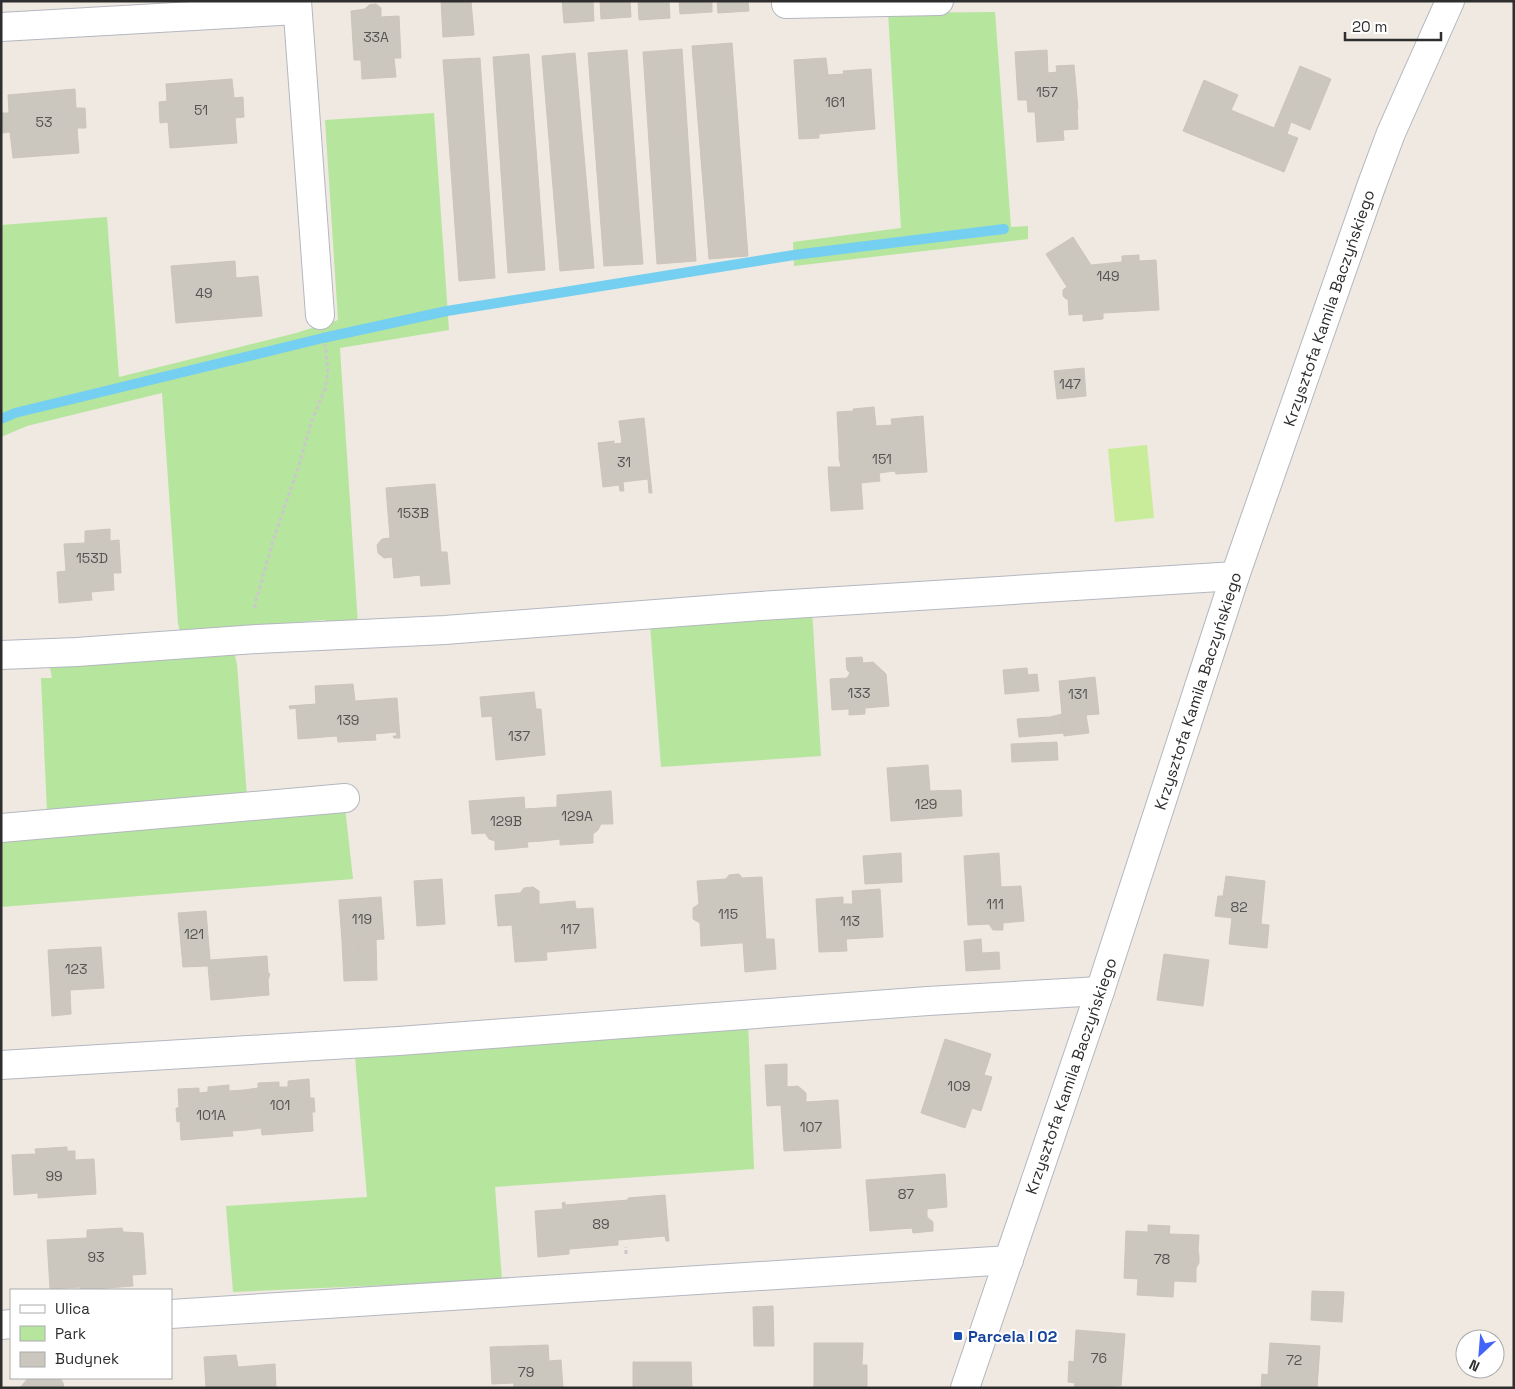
<svg xmlns="http://www.w3.org/2000/svg" width="1515" height="1389" viewBox="0 0 1515 1389" font-family="'Space Grotesk',sans-serif">
<style>
.green{fill:#b6e59e}
.pitch{fill:#c9ec9a}
.lines{fill:none;stroke-linecap:round;stroke-linejoin:round}
.stream{stroke:#75cff0;stroke-width:10}
.building{fill:#cbc7bf;stroke:#cbc5ba}
.minor-casing{stroke:#b4b7c1;stroke-width:30}
.path{stroke:#c9c9c9;stroke-width:3;stroke-dasharray:4 2.5;stroke-linecap:butt}
.minor{stroke:#fff;stroke-width:28}
.transit-dot{fill:#1a4fb4;stroke:#fff;stroke-width:2}
.labels{text-anchor:middle;dominant-baseline:central;stroke-width:4;stroke-linejoin:round;paint-order:stroke}
.number-label{font-size:14px;fill:#555452}
.street-label{font-size:16px;fill:#2e2e2e;stroke:#fff}
.transit-label{font-size:16px;font-weight:bold;fill:#164399;stroke:#fff;text-anchor:start}
</style>
<rect width="100%" height="100%" fill="#efe9e1"/>
<g class="green">
<polygon points="995,12 1011,227 1028,226 1028,239 794,266 793,242 901,228 888,13"/>
<polygon points="434,113 449,330 340,348 358,625 338,627 324,620 180,632 178,623 162,393 27,426 1,437 1,225 107,217 119,377 296,333 338,320 325,120"/>
<polygon points="812,610 821,756 661,767 650,624"/>
<polygon points="234,652 237,664 247,797 47,813 41,678 52,678 50,668"/>
<polygon points="345,807 353,879 1,907 1,834"/>
<polygon points="748,1022 754,1169 495,1187 502,1280 233,1292 226,1206 367,1197 355,1057"/>
</g>
<polygon class="pitch" points="1147,445 1154,518 1115,522 1108,449"/>
<g class="lines">
<polyline class="stream" points="1,419 15,413 323,338 447,311 794,255 1004,229"/>
</g>
<g class="building">
<polygon points="441,1 471,1 474,35 443,37"/>
<polygon points="562,1 593,1 594,21 564,23"/>
<polygon points="600,1 630,1 631,17 601,19"/>
<polygon points="638,1 669,1 670,18 639,20"/>
<polygon points="679,1 712,1 712,12 680,14"/>
<polygon points="717,1 748,1 749,11 718,13"/>
<polygon points="376,4 381,8 381,17 399,16 401,58 394,58 396,77 362,79 361,60 354,60 351,11 365,9 369,5"/>
<polygon points="732,43 748,256 709,259 692,46"/>
<polygon points="682,49 696,261 657,264 643,52"/>
<polygon points="627,50 643,264 604,266 588,53"/>
<polygon points="1047,50 1048,73 1057,72 1056,66 1074,65 1078,109 1077,109 1078,129 1063,130 1064,140 1037,142 1035,112 1028,112 1027,100 1018,100 1015,52"/>
<polygon points="575,53 594,268 560,271 542,56"/>
<polygon points="529,54 545,270 508,273 493,57"/>
<polygon points="480,58 495,278 459,281 443,60"/>
<polygon points="826,58 828,75 844,74 843,71 871,69 875,129 819,134 819,138 799,139 794,60"/>
<polygon points="1300,66 1331,79 1310,130 1291,122 1287,134 1298,138 1284,172 1183,131 1204,80 1238,95 1231,110 1274,128"/>
<polygon points="232,79 234,98 243,97 244,117 235,118 237,143 170,148 168,122 160,123 159,102 167,101 166,84"/>
<polygon points="75,89 76,108 85,108 86,128 77,128 79,153 13,158 10,132 2,133 1,113 9,113 8,95"/>
<polygon points="1073,237 1091,265 1122,262 1122,256 1139,255 1139,261 1156,260 1159,310 1103,313 1103,319 1083,321 1083,314 1069,315 1068,299 1066,299 1063,296 1063,290 1067,287 1046,254"/>
<polygon points="235,261 236,278 258,276 262,316 176,323 171,266"/>
<polygon points="1084,368 1086,396 1057,399 1054,371"/>
<polygon points="874,407 876,426 892,425 891,419 923,416 927,472 896,474 895,471 879,473 880,481 861,483 863,509 831,511 828,467 841,467 839,458 839,450 837,412 854,411 853,409"/>
<polygon points="644,418 652,493 649,493 648,479 623,482 624,491 620,491 619,485 603,487 598,443 614,441 614,444 622,443 619,421"/>
<polygon points="435,484 441,552 447,552 450,584 421,586 420,575 394,578 392,557 384,558 378,553 377,545 382,539 390,538 386,488"/>
<polygon points="110,529 110,541 119,540 121,573 113,573 114,590 91,592 92,600 59,603 57,572 66,571 64,544 85,543 85,531"/>
<polygon points="862,657 863,663 873,662 886,674 889,706 865,708 865,714 849,715 849,709 832,710 830,679 847,678 850,673 847,670 846,658"/>
<polygon points="1027,668 1028,675 1037,674 1039,691 1005,694 1003,670"/>
<polygon points="1095,677 1099,714 1086,715 1089,733 1064,736 1059,681"/>
<polygon points="353,684 355,701 397,698 400,738 394,738 393,736 397,736 396,732 375,734 376,740 338,742 337,736 298,739 296,708 290,709 289,706 316,704 315,686"/>
<polygon points="534,692 536,709 541,709 545,755 496,760 492,716 482,717 480,697"/>
<polygon points="1062,714 1064,733 1019,737 1017,719 1050,717"/>
<polygon points="1057,742 1058,760 1012,762 1011,744"/>
<polygon points="928,765 930,791 961,790 962,816 891,821 887,768"/>
<polygon points="611,791 613,824 601,824 598,830 593,834 593,843 560,845 560,839 543,841 541,808 557,807 557,795"/>
<polygon points="524,797 525,809 541,808 543,841 527,842 528,847 495,850 495,841 489,839 485,833 472,834 469,801"/>
<polygon points="901,853 902,882 865,884 863,856"/>
<polygon points="999,853 1001,887 1021,886 1024,921 1003,923 1003,930 993,930 989,924 968,925 964,856"/>
<polygon points="739,874 742,878 762,877 766,941 701,946 700,923 693,919 693,908 699,904 697,881 726,879 729,875"/>
<polygon points="1226,876 1265,881 1261,924 1269,925 1267,948 1229,944 1232,918 1215,916 1218,896 1223,896"/>
<polygon points="442,879 445,924 417,926 414,881"/>
<polygon points="533,887 539,891 539,904 543,904 547,960 515,962 512,925 498,926 495,895 520,893 524,888"/>
<polygon points="880,889 883,937 846,939 847,951 819,952 816,899 843,897 843,904 853,904 852,891"/>
<polygon points="381,897 384,939 369,940 370,952 359,952 359,940 342,941 339,900"/>
<polygon points="575,901 576,909 593,908 596,948 547,952 543,904"/>
<polygon points="206,911 210,960 267,956 268,972 270,974 268,980 269,995 211,1000 208,966 183,967 178,913"/>
<polygon points="376,939 377,980 344,981 342,941 359,940 359,952 370,952 369,940"/>
<polygon points="766,939 774,939 776,969 745,972 743,943 766,941"/>
<polygon points="981,939 982,953 999,952 1000,969 966,971 964,941"/>
<polygon points="101,947 104,988 70,990 71,1014 52,1016 48,950"/>
<polygon points="1164,954 1209,960 1203,1006 1157,1000"/>
<polygon points="945,1039 991,1054 984,1075 992,1077 981,1111 972,1108 965,1128 921,1113"/>
<polygon points="787,1064 787,1087 798,1086 806,1093 806,1102 838,1100 841,1148 784,1151 781,1105 767,1106 765,1065"/>
<polygon points="309,1079 310,1098 314,1098 315,1112 312,1112 313,1131 262,1135 261,1128 247,1130 244,1090 258,1088 258,1083 279,1082 279,1087 288,1087 288,1081"/>
<polygon points="229,1085 229,1091 244,1090 247,1130 232,1131 233,1136 181,1140 180,1121 177,1122 176,1108 179,1108 178,1089 199,1088 199,1093 208,1092 208,1087"/>
<polygon points="67,1147 67,1151 75,1151 75,1160 94,1159 96,1194 38,1198 38,1193 14,1195 12,1155 36,1154 35,1149"/>
<polygon points="945,1174 947,1207 927,1209 927,1217 933,1222 933,1231 913,1233 912,1228 870,1231 866,1180"/>
<polygon points="665,1195 669,1241 666,1241 665,1236 618,1240 618,1245 569,1249 569,1254 538,1257 535,1211 563,1209 562,1203 565,1202 565,1205 628,1200 628,1198"/>
<polygon points="1148,1225 1170,1226 1169,1234 1199,1235 1198,1250 1199,1256 1199,1263 1196,1268 1196,1282 1174,1281 1173,1297 1137,1295 1138,1279 1124,1278 1126,1231 1148,1232"/>
<polygon points="122,1228 123,1232 143,1233 146,1274 132,1275 133,1286 80,1290 80,1287 50,1289 47,1240 87,1238 87,1230"/>
<polygon points="1312,1291 1344,1292 1342,1322 1311,1320"/>
<polygon points="773,1306 774,1346 754,1346 753,1307"/>
<polygon points="1076,1330 1125,1334 1121,1386 1116,1386 1115,1388 1074,1388 1075,1383 1068,1382 1069,1361 1074,1362"/>
<polygon points="814,1343 863,1343 862,1365 867,1365 867,1388 814,1388"/>
<polygon points="1270,1343 1320,1346 1317,1388 1261,1388 1262,1374 1268,1375"/>
<polygon points="548,1345 549,1361 561,1360 563,1388 514,1388 514,1383 492,1384 490,1347"/>
<polygon points="236,1355 238,1367 275,1364 276,1388 206,1388 204,1357"/>
<polygon points="633,1362 691,1362 692,1388 633,1388"/>
<polygon points="28,1378 60,1378 63,1383 64,1388 20,1388"/>
</g>
<g class="lines">
<defs>
<g id="minor">
<polyline points="297,1 320,315"/>
<polyline points="786,4 939,1"/>
<polyline points="1,27 297,10"/>
<polyline points="1,655 77,652 257,639 445,630 760,606 1235,576"/>
<polyline points="1,828 345,798"/>
<polyline points="1,1065 399,1041 928,1001 1100,991"/>
<polyline points="171,1314 1009,1260"/>
<polyline points="1,1325 11,1324"/>
<polyline points="965,1388 1100,991 1235,576 1372,184 1391,133 1450,1"/>
</g>
</defs>
<use href="#minor" class="minor-casing"/>
<g class="path">
<polyline points="255,608 255,604 274,538 299,465 312,420 325,389 328,372 325,344"/>
<polyline points="626,1254 626,1247"/>
</g>
<use href="#minor" class="minor"/>
</g>
<rect class="transit-dot" x="953" y="1331" width="10" height="10" rx="2.5"/>
<g class="labels">
<g class="number-label">
<text x="376" y="37">33A</text>
<text x="1047" y="92">157</text>
<text x="835" y="102">161</text>
<text x="201" y="110">51</text>
<text x="44" y="122">53</text>
<text x="1108" y="276">149</text>
<text x="204" y="293">49</text>
<text x="1070" y="384">147</text>
<text x="882" y="459">151</text>
<text x="624" y="462">31</text>
<text x="413" y="513">153B</text>
<text x="92" y="558">153D</text>
<text x="859" y="693">133</text>
<text x="1078" y="694">131</text>
<text x="348" y="720">139</text>
<text x="519" y="736">137</text>
<text x="926" y="804">129</text>
<text x="577" y="816">129A</text>
<text x="506" y="821">129B</text>
<text x="995" y="904">111</text>
<text x="1239" y="907">82</text>
<text x="728" y="914">115</text>
<text x="362" y="919">119</text>
<text x="850" y="921">113</text>
<text x="570" y="929">117</text>
<text x="194" y="934">121</text>
<text x="76" y="969">123</text>
<text x="959" y="1086">109</text>
<text x="280" y="1105">101</text>
<text x="211" y="1115">101A</text>
<text x="811" y="1127">107</text>
<text x="54" y="1176">99</text>
<text x="906" y="1194">87</text>
<text x="601" y="1224">89</text>
<text x="96" y="1257">93</text>
<text x="1162" y="1259">78</text>
<text x="1099" y="1358">76</text>
<text x="1294" y="1360">72</text>
<text x="526" y="1372">79</text>
</g>
<g class="street-label">
<text transform="translate(1329 308) rotate(-71)">Krzysztofa Kamila Baczyńskiego</text>
<text transform="translate(1198 691) rotate(-72)">Krzysztofa Kamila Baczyńskiego</text>
<text transform="translate(1071 1076) rotate(-71)">Krzysztofa Kamila Baczyńskiego</text>
</g>
<g class="transit-label">
<text x="968" y="1336">Parcela I 02</text>
</g>
</g>
<rect width="1515" height="1389" fill="none" stroke="#2e2e2e" stroke-width="5"/>
<rect x="10" y="1289" width="162" height="90" fill="#ffffff" stroke="#ababab"/>
<rect x="20" y="1305" width="25" height="8" fill="#ffffff" stroke="#ababab"/>
<text x="55" y="1314" font-size="15" fill="#2e2e2e">Ulica</text>
<rect x="20" y="1326" width="25" height="15" fill="#b6e59e" stroke="#ababab"/>
<text x="55" y="1339" font-size="15" fill="#2e2e2e">Park</text>
<rect x="20" y="1352" width="25" height="15" fill="#cbc7bf" stroke="#ababab"/>
<text x="55" y="1364" font-size="15" fill="#2e2e2e">Budynek</text>
<g transform="translate(1480 1354) rotate(206)"><circle r="24" fill="#ffffff" stroke="#ababab"/>
<path d="M0-4L9 19L0 12L-9 19Z" fill="#4264fb"/>
<text y="-8" font-size="14" font-weight="bold" text-anchor="middle" fill="#2e2e2e">N</text>
</g>
<path d="M1345 32v8h96v-8" fill="none" stroke="#2e2e2e" stroke-width="2.5"/>
<text x="1352" y="32" font-size="15" fill="#2e2e2e" stroke="#ffffff" stroke-width="4" paint-order="stroke">20 m</text>
</svg>
